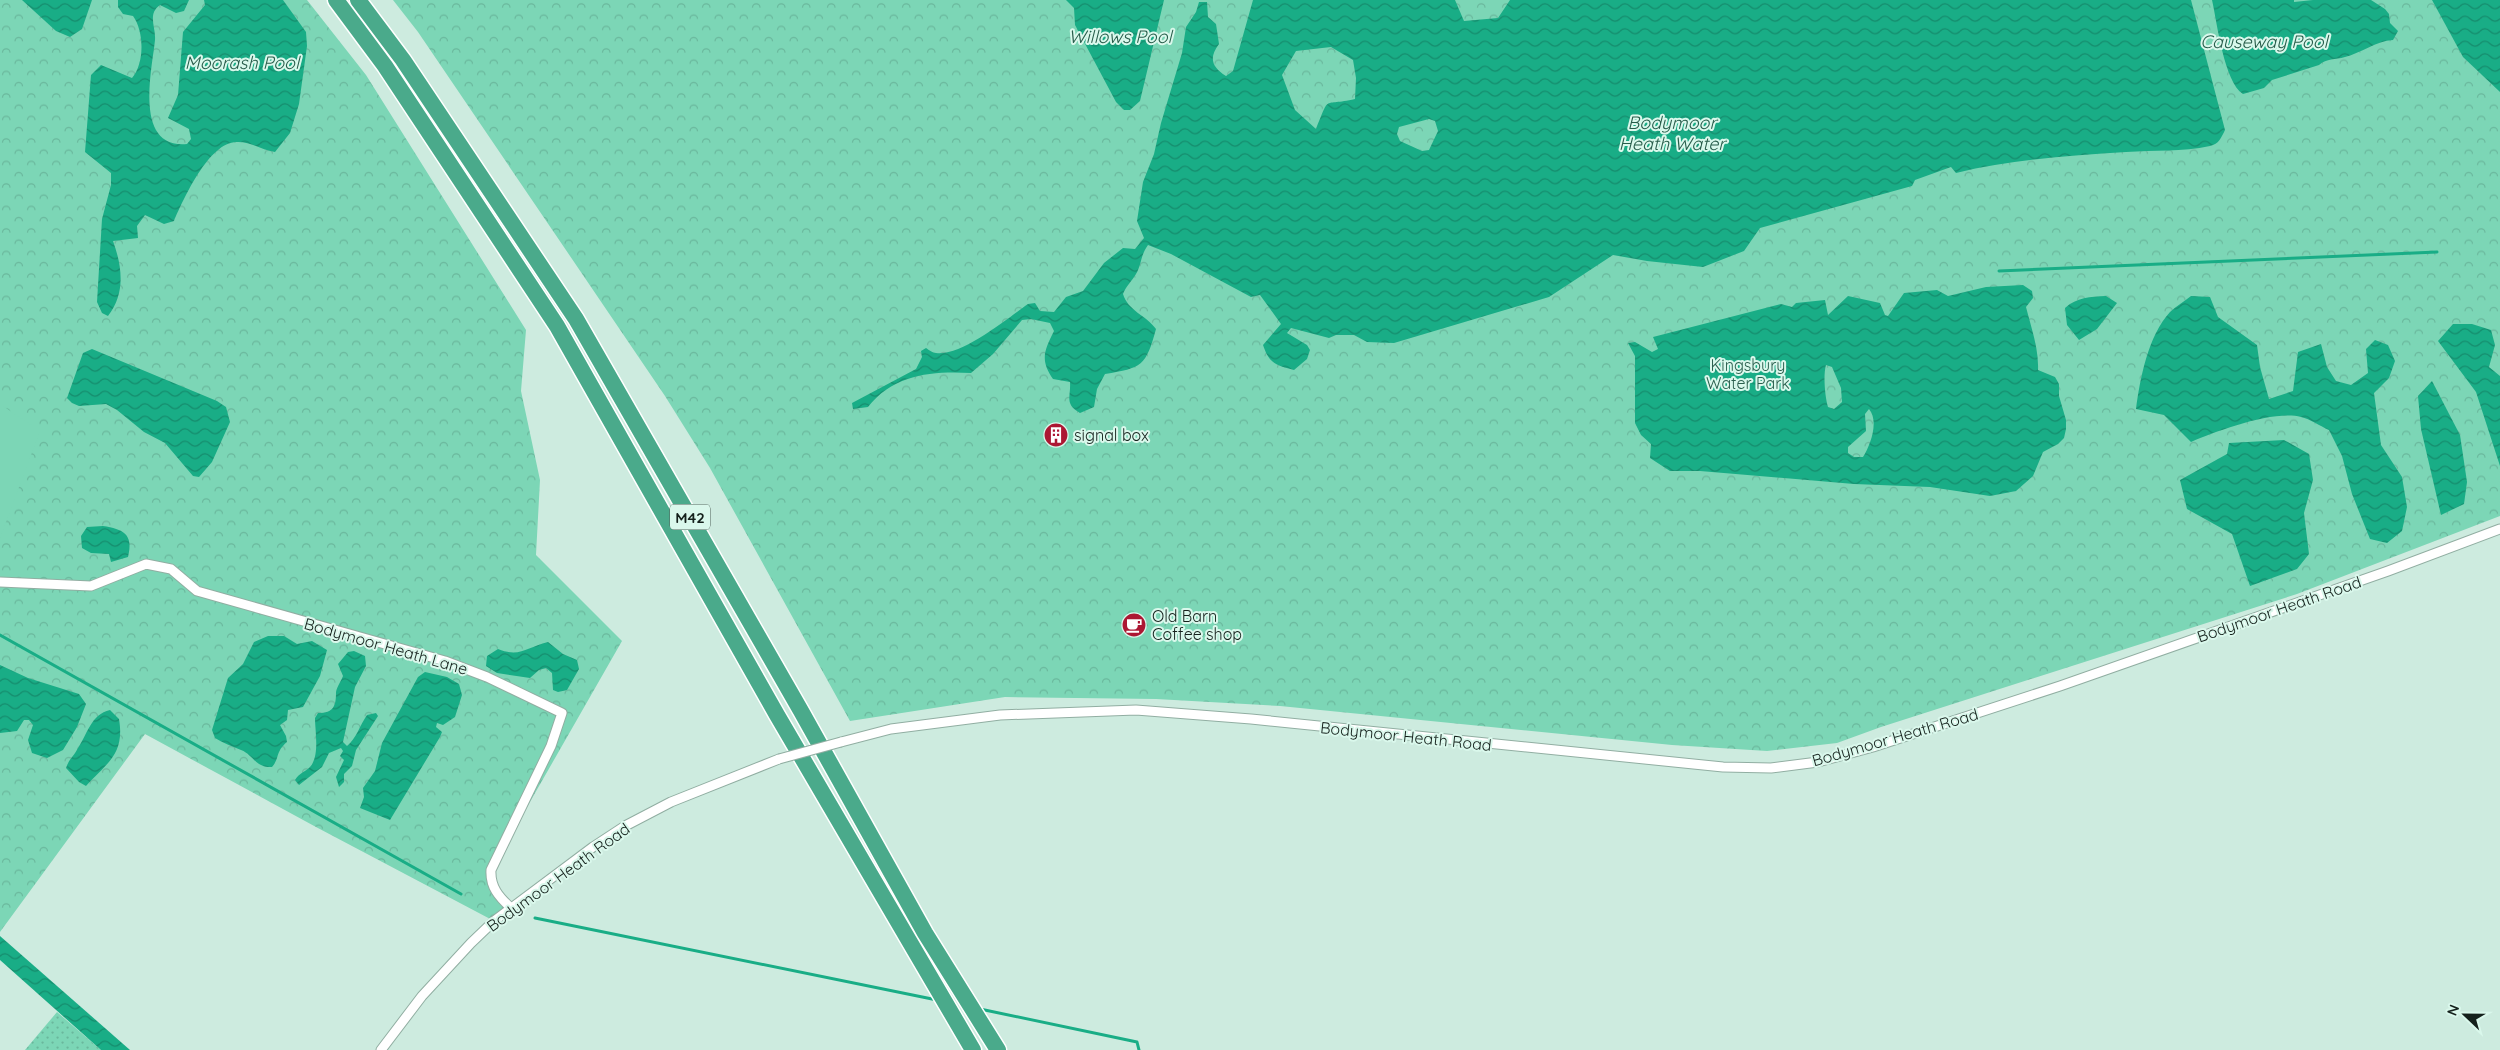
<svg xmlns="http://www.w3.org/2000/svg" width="2500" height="1050" viewBox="0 0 2500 1050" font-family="Quicksand,sans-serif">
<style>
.grass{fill:url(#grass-dots)}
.park{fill:url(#park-crowns)}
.pitch{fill:#7cd6b6}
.water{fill:url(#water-waves);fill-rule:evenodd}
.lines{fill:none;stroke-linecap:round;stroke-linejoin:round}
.stream{stroke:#19ad86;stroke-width:3}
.street-casing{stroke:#91aea2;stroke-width:11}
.highway-casing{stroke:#fff;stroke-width:19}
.street{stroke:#fff;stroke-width:9}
.highway{stroke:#4aaa8b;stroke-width:16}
.street-bridge-casing{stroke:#91aea2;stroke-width:11;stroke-linecap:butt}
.street-bridge{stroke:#fff;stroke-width:9}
.labels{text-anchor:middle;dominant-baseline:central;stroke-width:4;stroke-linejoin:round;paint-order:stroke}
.shield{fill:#daf8ec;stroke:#50625a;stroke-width:1}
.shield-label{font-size:15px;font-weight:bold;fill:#15211c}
.park-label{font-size:16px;fill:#2b5f4e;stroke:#daf8ec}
.poi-label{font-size:16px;fill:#15211c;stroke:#daf8ec;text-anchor:start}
.street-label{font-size:16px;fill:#15211c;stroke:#daf8ec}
.water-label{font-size:18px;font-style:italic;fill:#275c4a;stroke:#daf8ec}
</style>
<defs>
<pattern id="grass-dots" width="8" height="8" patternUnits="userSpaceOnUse" patternTransform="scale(1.25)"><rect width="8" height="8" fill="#7cd6b6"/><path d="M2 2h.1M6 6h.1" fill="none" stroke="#6ab79c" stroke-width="1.8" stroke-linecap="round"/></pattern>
<pattern id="park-crowns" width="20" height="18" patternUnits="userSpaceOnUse" patternTransform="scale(1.25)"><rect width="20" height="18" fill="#7cd6b6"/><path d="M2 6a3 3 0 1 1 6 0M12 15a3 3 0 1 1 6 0" fill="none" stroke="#6ab79c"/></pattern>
<pattern id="water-waves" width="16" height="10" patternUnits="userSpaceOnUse" patternTransform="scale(1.25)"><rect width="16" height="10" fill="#19ad86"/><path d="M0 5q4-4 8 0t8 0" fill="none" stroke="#158c6d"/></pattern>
</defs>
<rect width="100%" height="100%" fill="#cdebdf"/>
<polygon class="grass" points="57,1012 101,1050 25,1050"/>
<g class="park">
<polygon points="0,0 307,0 366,75 526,330 521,391 540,480 536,555 622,641 491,870 490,881 511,908 494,921 316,827 145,734 0,932"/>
<polygon points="393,0 2500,0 2500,516 2297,594 1881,727 1837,743 1767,751 1672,745 1280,706 1156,699 1005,697 850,721 710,468 665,396 418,32"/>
</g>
<polygon class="pitch" points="0,404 40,431 0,538"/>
<g class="water">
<polygon points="22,0 92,0 82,29 70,37 56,31"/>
<path d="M118,0H189L184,11L176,13L160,5C147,14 156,27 155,40C152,70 133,149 187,144L191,139L189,129L168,118L178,95L183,32L205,5L204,0H283L306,32L307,46L299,104L290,133L275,152C262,150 252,142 238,142C210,140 184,198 174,221L164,224L145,215L137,226L138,238L113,241C122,266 126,293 108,316L102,313L97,302L102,219L111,185V173L85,152L91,75L101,65L132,78C145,63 144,31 133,16L123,14L118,7Z"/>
<polygon points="1066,0 1164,0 1140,101 1130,110 1124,110 1116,102 1075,25 1074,8"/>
<path d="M1253,0H1455L1464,21L1498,18L1510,0H2191L2225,130C2221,138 2219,144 2210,146C2182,152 2154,150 2126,152C2069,156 2012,159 1956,173L1951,167L1915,180L1912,186L1760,228L1744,251L1703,267L1647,261L1613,255L1549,297L1394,343L1367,342L1354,335H1336L1329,338L1291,328L1287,333L1307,345L1310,350L1307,359L1294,370C1275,365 1269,363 1263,345L1281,324L1260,295L1251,297L1171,254L1148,245C1140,256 1142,264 1136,274C1132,281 1126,286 1123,294C1128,311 1146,315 1156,329C1146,366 1142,368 1105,374L1097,389L1094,407L1080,413C1064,404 1071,397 1070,382L1053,379C1040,360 1044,351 1054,331L1050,323L1031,319L1022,320L993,354L971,373C932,371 894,374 868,407L853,409L852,403L916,369L922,357L921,351L926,348C929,350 933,353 936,353C961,357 1008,318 1028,304L1035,303L1040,311L1054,312L1066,297L1083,291L1104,263L1123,248L1135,249L1144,238L1137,221L1143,182L1154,154L1161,123L1182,53L1186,27L1196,12L1199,2H1207L1208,17L1216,24L1219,44C1209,57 1211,67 1226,76L1233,71ZM1331,47L1353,60L1356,78L1355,99C1321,107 1331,93 1316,129L1295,110L1282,75L1296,51ZM1429,119L1435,121L1438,131L1429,150L1422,151L1400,141L1397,134L1399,127Z"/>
<path d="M2212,0H2294V2L2313,0H2371L2385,9L2389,14L2390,23L2398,31L2393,40C2376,41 2361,53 2345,57C2335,60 2327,58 2319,65L2272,80L2264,88L2243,94C2224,82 2217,22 2212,0Z"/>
<polygon points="2432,0 2500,0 2500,92 2463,57"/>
<path d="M2023,285L2032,291L2033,298L2026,307C2031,327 2039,349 2038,370L2055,377L2059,384V396L2066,420V429L2064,438L2058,444L2043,452L2033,476L2016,491L1990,496L1930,487L1854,484L1700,471H1670L1650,458L1651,444L1641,435L1635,423V356L1628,343L1635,342L1652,352L1658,349L1653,337L1781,304L1792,307L1796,303L1825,300L1828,315L1848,296L1880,303L1885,315L1888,316L1904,293L1937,290L1948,296L1986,287ZM1826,365L1832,367L1841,388L1842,402L1834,409L1828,407C1825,397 1823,375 1826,365ZM1869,409C1879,421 1871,444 1863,457H1854L1848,453V447L1866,431L1865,414Z"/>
<path d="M2106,296L2117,303L2097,329L2079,340L2067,325L2065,308C2077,297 2090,297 2106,296Z"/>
<path d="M2191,296L2210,297L2218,317L2257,345L2260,367L2269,399L2293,391L2298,352L2321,344L2327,367L2336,381L2351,385L2368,373L2366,349L2375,340L2388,345L2395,361L2389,378L2374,393L2381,445L2402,477L2407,507L2402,531L2387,543L2370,539L2352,494L2342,456L2329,430C2320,426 2310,419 2301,417C2273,410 2217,431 2191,442L2164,415L2136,409C2140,379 2148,336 2170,312C2176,306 2185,301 2191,296Z"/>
<polygon points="2453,324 2472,324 2491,330 2495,345 2489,367 2500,376 2500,466 2476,392 2438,341"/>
<polygon points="92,349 217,401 226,407 230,422 212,462 199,477 193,476 165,443 144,432 117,410 106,404 79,406 72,403 67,398 83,353"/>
<polygon points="2432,381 2460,435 2467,482 2464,504 2441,515 2421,429 2418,396"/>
<polygon points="2284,440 2309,454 2313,480 2304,513 2309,554 2297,569 2250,586 2232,534 2187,509 2180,480 2227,454 2229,443"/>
<path d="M103,526C123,529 134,534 128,557L111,562L109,554L91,553L82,548L81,536L87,527Z"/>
<path d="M268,636H284L297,644L312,641L327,650L320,676L303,707L288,710L287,720L280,725L286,736L287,742C275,752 280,758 272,767C255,768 254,755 241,750C232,746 223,743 215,738L212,730L228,678L243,664L254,642Z"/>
<path d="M548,642L563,654L577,660L579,669L567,690L558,692L553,690L552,673L546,668L539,670L530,678L497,673L486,666L487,656L498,649C520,658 527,647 548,642Z"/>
<path d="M354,651L365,656L366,666L355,687L343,742L347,746C356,739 360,725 367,715L376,713L378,716L356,750L352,766L344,774V782L339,787L336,777L344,760L340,756L343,751L341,748L329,753L322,767L299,785L295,780C299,773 305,772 310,767C320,756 315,731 315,718L318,713C334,713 336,706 336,692C337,687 341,681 343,676L338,664L348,652Z"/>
<polygon points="0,665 28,678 79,694 86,704 77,727 63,750 47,758 32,753 28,740 33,725 29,720 24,720 17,731 0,733"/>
<polygon points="425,672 447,677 459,684 462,695 455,717 443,725 437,723 436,727 442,732 440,737 390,820 360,808 364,797 363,788 375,771 382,743 418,677"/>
<path d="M110,710L119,719C125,754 107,763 86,786L79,782L66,768C69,759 74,756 78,748C87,735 91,714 110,710Z"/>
<polygon points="0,936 130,1050 101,1050 0,960"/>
</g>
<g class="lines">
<g class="stream">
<polyline points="1999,271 2437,252"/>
<polyline points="0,635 461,894"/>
<polyline points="535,918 937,1000"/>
<polyline points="980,1009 1137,1042 1139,1050"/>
</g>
<defs>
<g id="street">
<path d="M0,582L91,586L146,564L171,569L197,591L445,661L487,677L562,713L551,746L491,870C490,887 499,897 511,908"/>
<polyline points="841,742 891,729 1000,715 1136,710 1251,719 1723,767 1771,768 1818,762 1873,747 2060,686 2388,571 2500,529"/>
<polyline points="381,1050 422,996 471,943 494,921 593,847 625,826 671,802 779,759"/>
</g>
<g id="highway">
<polyline points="336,0 385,66 557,326 777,715 973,1050"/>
<polyline points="358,0 403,60 576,319 801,711 925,933 998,1050"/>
</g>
</defs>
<use href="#street" class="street-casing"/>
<use href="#highway" class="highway-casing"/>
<use href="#street" class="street"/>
<use href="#highway" class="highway"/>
<defs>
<polyline id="street-bridge" points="779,759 841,742"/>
</defs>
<use href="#street-bridge" class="street-bridge-casing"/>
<use href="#street-bridge" class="street-bridge"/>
</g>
<defs>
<symbol id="building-disc" viewBox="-11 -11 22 22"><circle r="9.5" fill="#ac1733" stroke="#daf8ec"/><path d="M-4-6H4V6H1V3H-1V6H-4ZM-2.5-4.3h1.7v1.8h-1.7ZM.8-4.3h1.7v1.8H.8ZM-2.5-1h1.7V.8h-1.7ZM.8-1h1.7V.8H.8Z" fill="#fff"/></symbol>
<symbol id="cafe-disc" viewBox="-11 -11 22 22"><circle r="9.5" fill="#ac1733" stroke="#daf8ec"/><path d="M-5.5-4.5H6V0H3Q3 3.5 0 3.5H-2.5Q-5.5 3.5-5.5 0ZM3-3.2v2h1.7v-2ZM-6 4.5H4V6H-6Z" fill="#fff"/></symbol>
</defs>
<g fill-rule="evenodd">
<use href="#building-disc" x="1042" y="421" width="28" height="28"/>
<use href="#cafe-disc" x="1120" y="611" width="28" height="28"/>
</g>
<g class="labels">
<rect class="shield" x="670" y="504.5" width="40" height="25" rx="4"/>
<g class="shield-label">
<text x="690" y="517">M42</text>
</g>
<g class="park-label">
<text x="1748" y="365">Kingsbury<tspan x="1748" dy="18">Water Park</tspan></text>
</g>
<g class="poi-label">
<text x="1074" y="435">signal box</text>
<text x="1152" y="616">Old Barn<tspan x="1152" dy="18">Coffee shop</tspan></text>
</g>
<g class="street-label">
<text transform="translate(2279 609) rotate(-19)">Bodymoor Heath Road</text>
<text transform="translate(386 646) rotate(16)">Bodymoor Heath Lane</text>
<text transform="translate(1406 736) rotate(6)">Bodymoor Heath Road</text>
<text transform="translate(1895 737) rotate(-16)">Bodymoor Heath Road</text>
<text transform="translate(558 877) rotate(-36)">Bodymoor Heath Road</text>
</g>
<g class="water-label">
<text x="1120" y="36">Willows Pool</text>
<text x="2264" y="41">Causeway Pool</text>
<text x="242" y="62">Moorash Pool</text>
<text x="1672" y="122">Bodymoor<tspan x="1672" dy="21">Heath Water</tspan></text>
</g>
</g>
<g transform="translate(2465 1015) rotate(292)" stroke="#daf8ec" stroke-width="4" paint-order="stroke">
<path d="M0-4L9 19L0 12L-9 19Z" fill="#15211c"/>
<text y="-8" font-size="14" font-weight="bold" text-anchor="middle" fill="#15211c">N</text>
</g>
</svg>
